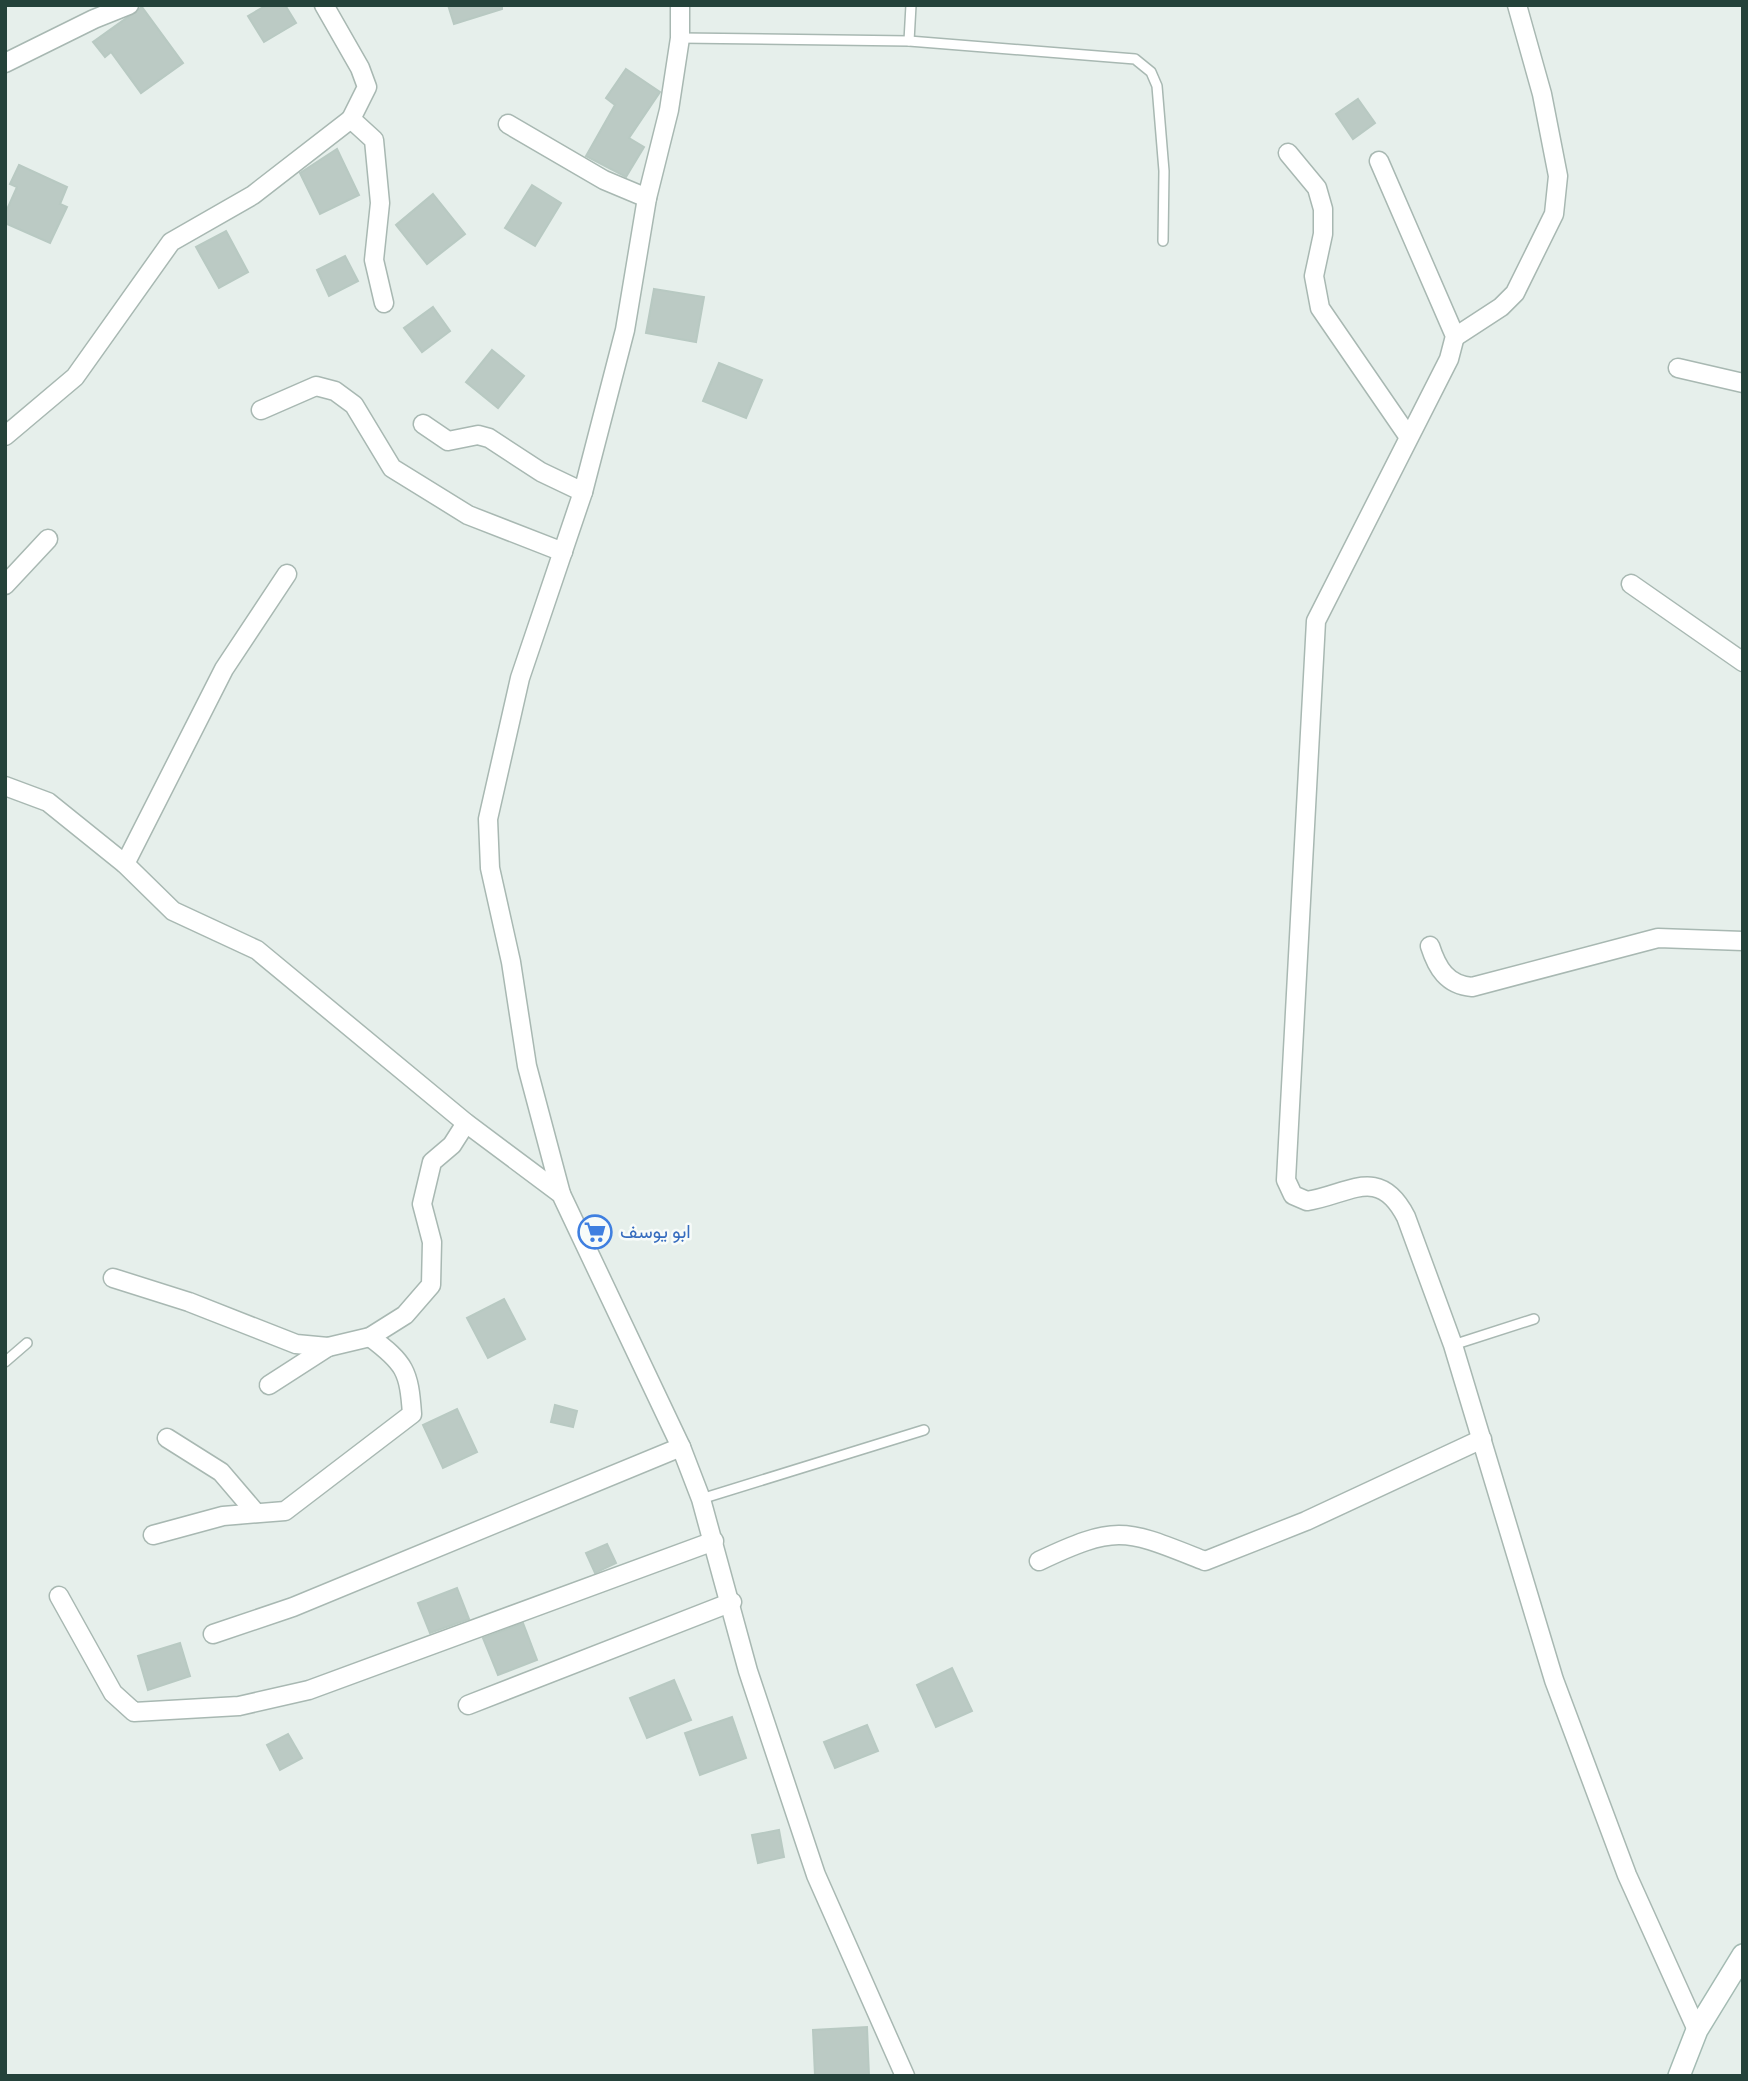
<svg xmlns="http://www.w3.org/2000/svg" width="1748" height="2081" viewBox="0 0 1748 2081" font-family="Signika,Vazirmatn,sans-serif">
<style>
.building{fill:#bbcac4;stroke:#b8c9c2;stroke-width:2}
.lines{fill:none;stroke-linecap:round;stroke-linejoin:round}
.lane-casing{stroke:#a8b8b2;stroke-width:12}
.street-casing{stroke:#a8b8b2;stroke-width:21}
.secondary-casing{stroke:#a4bbb3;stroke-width:24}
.lane{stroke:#fff;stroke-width:9}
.street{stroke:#fff;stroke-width:18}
.secondary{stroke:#fff;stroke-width:21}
.labels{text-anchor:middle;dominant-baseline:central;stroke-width:5;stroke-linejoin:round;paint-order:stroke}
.shop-label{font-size:19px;fill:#366cbe;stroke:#f7fbf9;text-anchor:start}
</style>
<rect width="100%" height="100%" fill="#e6efeb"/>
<g class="building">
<polygon points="267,5 285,5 296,23 264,42 248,16"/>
<polygon points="448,5 502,5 502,9 454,24"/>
<polygon points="142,7 183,63 141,93 111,52 105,57 93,42"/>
<polygon points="626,69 660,92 629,138 644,147 626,177 586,156 615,105 606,98"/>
<polygon points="1358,99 1375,123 1353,139 1336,114"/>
<polygon points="337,149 359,195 320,214 300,173"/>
<polygon points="19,165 67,187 60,204 67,207 50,243 5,223 5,214 17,187 10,184"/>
<polygon points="532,185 561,203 535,246 505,228"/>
<polygon points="433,194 465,234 427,264 396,225"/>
<polygon points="226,231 248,272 219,288 196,247"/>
<polygon points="345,256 358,281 329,296 317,270"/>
<polygon points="654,289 704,297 696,342 646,333"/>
<polygon points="433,307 450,331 422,352 404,328"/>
<polygon points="492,350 524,376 498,408 466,382"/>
<polygon points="719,363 762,380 746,418 703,401"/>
<polygon points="504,1299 525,1339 488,1358 467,1318"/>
<polygon points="555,1405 577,1411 573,1427 551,1422"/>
<polygon points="457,1409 477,1452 443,1468 423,1425"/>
<polygon points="607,1544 616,1563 595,1573 586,1553"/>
<polygon points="457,1588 469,1619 430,1633 418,1603"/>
<polygon points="523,1623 537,1660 498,1675 483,1638"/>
<polygon points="180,1643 190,1676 148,1690 138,1656"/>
<polygon points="952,1668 972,1711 936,1727 917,1685"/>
<polygon points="674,1680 691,1720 647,1738 630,1698"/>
<polygon points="732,1717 746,1758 700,1775 685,1733"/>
<polygon points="867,1725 878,1751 835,1768 824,1742"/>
<polygon points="288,1734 302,1758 280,1770 267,1745"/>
<polygon points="779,1830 784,1857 758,1863 752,1835"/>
<polygon points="867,2027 869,2076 815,2076 813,2030"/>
</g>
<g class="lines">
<defs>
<g id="lane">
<polyline points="680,38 909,41 1135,59 1151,72 1157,86 1164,171 1163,241"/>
<polyline points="909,41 911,5"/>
<polyline points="1453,1345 1534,1319"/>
<polyline points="5,1362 27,1343"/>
<polyline points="701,1499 924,1430"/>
</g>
<g id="street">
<polyline points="324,5 360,68 367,87 351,119 374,140 380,203 374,260 384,303"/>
<polyline points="5,63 94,19 129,5"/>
<polyline points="508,124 604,180 647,198"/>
<polyline points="1288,153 1317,188 1323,209 1323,234 1314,276 1320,308 1408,436"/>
<path d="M1379,161L1455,336L1449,359L1316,621L1286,1180L1293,1195L1307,1201C1348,1195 1379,1164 1406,1217L1453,1345L1554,1680L1627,1875L1697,2030"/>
<polyline points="1455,337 1501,307 1515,293 1554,214 1558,176 1542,94 1517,5"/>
<polyline points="1678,368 1743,383"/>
<polyline points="261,410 316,386 335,391 354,405 392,468 468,515 563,552"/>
<polyline points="423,424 448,441 478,435 489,438 541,472 583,492"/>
<polyline points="5,436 75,377 171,242 253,195 351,119"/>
<polyline points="1631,584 1743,662"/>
<polyline points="5,585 48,539"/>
<polyline points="5,786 48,802 125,864 173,911 257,950 466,1123 561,1194 681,1447 701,1499 748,1671 816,1875 905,2076"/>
<polyline points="125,864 224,669 287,574"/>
<path d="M1430,946C1437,968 1447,985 1472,987L1658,938L1743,941"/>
<polyline points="561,1194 527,1066 511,962 490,868 488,819 520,678 583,492 625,330 647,198 669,110 680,38 680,5"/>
<polyline points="113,1278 189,1302 296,1344 328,1347 370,1337 405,1315 431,1285 432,1242 422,1204 432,1162 452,1145 466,1123"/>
<polyline points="269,1385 328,1347"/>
<polyline points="167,1438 221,1472 256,1513"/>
<path d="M153,1535L223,1516L285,1511L412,1414C409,1371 405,1363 370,1337"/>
<path d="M1039,1561C1119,1523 1126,1530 1205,1561L1306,1521L1482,1439"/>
<polyline points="59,1596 113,1693 134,1712 239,1706 309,1690 714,1541"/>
<polyline points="213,1634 293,1607 681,1447"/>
<polyline points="468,1705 732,1602"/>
</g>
<polyline id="secondary" points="1679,2076 1697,2030 1743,1955"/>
</defs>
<use href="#lane" class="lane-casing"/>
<use href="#street" class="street-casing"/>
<use href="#secondary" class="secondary-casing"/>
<use href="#lane" class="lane"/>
<use href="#street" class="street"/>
<use href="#secondary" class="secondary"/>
</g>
<defs>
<symbol id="supermarket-ring" viewBox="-11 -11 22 22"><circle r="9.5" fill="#f7fbf9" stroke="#3f7fe0" stroke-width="1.5"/><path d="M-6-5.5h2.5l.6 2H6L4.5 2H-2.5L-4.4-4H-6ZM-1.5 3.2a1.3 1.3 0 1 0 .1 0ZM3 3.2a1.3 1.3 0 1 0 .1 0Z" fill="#3f7fe0"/></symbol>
</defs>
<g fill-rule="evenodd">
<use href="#supermarket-ring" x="576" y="1213" width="38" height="38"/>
</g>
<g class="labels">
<g class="shop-label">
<text x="620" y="1232">ابو يوسف</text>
</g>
</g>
<rect width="1748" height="2081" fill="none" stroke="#24423a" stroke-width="14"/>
</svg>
